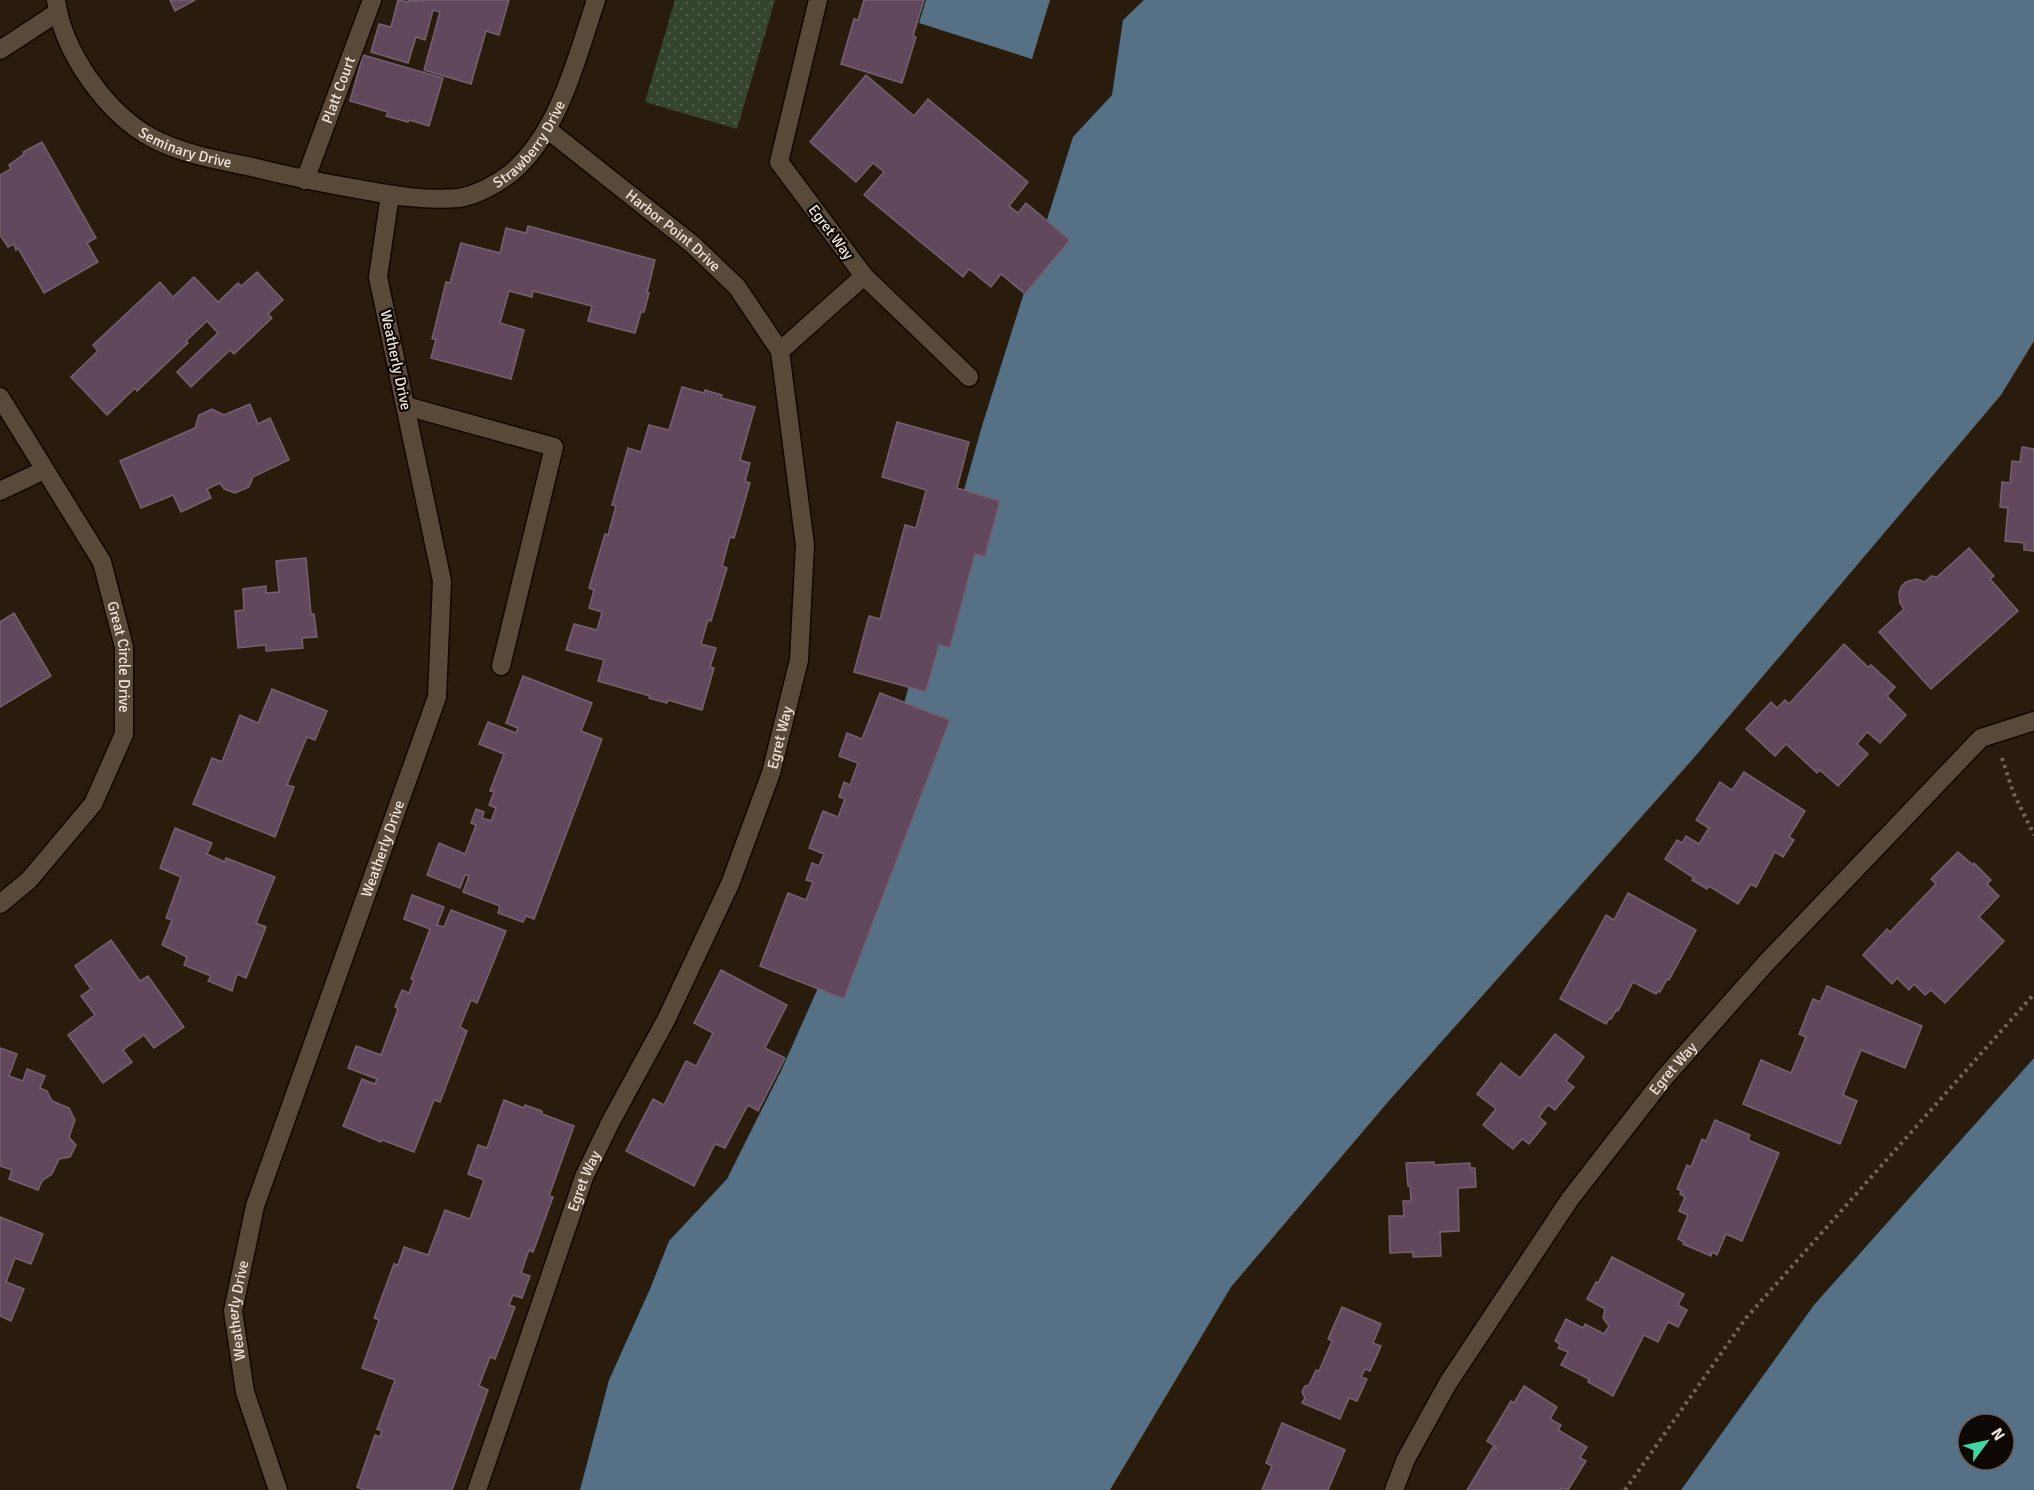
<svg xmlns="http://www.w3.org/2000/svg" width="2034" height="1490" viewBox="0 0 2034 1490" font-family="Signika,sans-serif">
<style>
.park{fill:url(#park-dots)}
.water{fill:#567085;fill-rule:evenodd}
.building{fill:#61485c;stroke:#746170;stroke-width:1.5}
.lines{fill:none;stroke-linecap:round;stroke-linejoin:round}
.lane-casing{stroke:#110600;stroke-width:21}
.street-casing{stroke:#110600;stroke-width:21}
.secondary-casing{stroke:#110600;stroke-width:21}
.path{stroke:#716658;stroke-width:4;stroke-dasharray:3 4.5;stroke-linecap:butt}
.lane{stroke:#594938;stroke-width:18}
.street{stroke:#594938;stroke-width:18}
.secondary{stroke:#594938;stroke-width:18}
.labels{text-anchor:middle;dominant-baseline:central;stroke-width:4.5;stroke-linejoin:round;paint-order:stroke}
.street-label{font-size:15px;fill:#ece3d9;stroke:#0d0803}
</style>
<defs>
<pattern id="park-dots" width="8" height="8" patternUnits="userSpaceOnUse" patternTransform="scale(1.5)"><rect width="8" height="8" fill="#35442e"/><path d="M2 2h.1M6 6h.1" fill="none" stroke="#525f4c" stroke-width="1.8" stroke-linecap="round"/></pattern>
</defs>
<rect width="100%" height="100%" fill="#291c0c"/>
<polygon class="park" points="675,0 775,0 737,129 645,102"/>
<g class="water">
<polygon points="926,0 1050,0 1032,59 919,23"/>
<polygon points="1144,0 2034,0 2034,341 2001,395 1692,760 1387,1103 1231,1287 1110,1490 580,1490 609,1380 650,1289 669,1241 727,1179 781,1071 834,952 982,426 1073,137 1112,95 1123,20"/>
<path d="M2034,1058V1490H1681L1814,1305ZM1968,1424H2004V1460H1968Z"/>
</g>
<g class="building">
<polygon points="170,0 195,0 175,11"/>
<polygon points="398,0 408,2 408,0 417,1 417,0 509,0 499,35 486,31 471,84 424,70 440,12 433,10 425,40 416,37 408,63 371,52 379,24 391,27"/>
<polygon points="864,0 924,0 913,36 916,37 902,83 841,64 854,19 858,20"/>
<polygon points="363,55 443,78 429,126 409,120 408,122 386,116 388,112 350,101"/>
<polygon points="866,75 914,116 928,99 1028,182 1009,206 1018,213 1026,203 1070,240 1025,294 1001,274 991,287 969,269 963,277 864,195 884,172 873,163 856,182 810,142"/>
<polygon points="42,142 96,238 87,243 98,262 44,293 18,248 16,250 14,244 8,247 0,235 0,175 11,169 9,165 24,154 23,152"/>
<polygon points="528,226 655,260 647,293 649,293 644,312 641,312 635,333 588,321 592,306 533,291 532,297 509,291 500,323 524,330 511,379 431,358 436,339 432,339 446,282 450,283 461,243 500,253 506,228 526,233"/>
<polygon points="257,272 283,300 268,314 272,318 234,354 230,350 191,387 177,372 218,333 207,321 186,341 188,343 137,391 135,388 107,415 71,377 98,351 93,345 160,282 173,297 194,277 218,302 238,283 241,286"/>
<polygon points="682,387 704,393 705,390 722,395 721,398 755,407 740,460 750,463 745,481 750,483 734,538 730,537 722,566 727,568 711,621 708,620 701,644 716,648 710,667 714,668 702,710 668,700 667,703 649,698 650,696 598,681 604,660 566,650 574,624 597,630 602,612 589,608 594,590 589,588 605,534 608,535 616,506 612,505 628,448 641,452 649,425 669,430"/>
<polygon points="250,404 258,424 270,418 289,460 253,477 249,487 235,493 224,489 220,483 207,489 211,498 181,512 173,495 141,508 120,461 195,428 199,415 212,409 224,415"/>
<polygon points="897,422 969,442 957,488 1000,501 985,557 975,554 950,648 939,645 926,692 854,672 869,616 880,619 905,525 916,528 926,490 882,477"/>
<polygon points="2022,447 2034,449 2034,551 2024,550 2024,543 2005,541 2008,508 2000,507 2002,482 2010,483 2012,461 2020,462"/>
<polygon points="1969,548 1994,576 1990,579 2018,611 1931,689 1879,632 1904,609 1900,603 1899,593 1901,587 1906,582 1916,579 1925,582 1931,576 1937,577"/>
<polygon points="306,558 311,614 314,614 317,637 302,638 303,648 266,651 266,645 238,648 235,611 244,610 243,589 266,586 266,593 279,592 276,561"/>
<polygon points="14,613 51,676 0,707 0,622"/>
<polygon points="1844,644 1868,667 1871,665 1895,687 1887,696 1906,715 1880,743 1867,732 1857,744 1868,754 1838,786 1820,770 1817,773 1786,744 1775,756 1746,729 1771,702 1777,708 1785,700 1789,704"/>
<polygon points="523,676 592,703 581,731 602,739 534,919 526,916 523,922 498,913 500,906 463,892 469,876 465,875 460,888 427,875 439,843 465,854 476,825 471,823 476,809 484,812 482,818 491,821 496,808 489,805 494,792 490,791 504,754 479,744 488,722 516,733 518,728 506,723"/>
<polygon points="272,689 327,711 315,740 307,737 287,785 294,787 275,837 193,804 212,758 222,762 240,715 258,723"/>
<polygon points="880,693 950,720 844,999 760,966 788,893 806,900 813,882 806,880 812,863 819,866 824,854 809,848 823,811 838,817 845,799 839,797 844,782 850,785 858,763 839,756 847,733 862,739"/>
<polygon points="1744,772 1805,811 1789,837 1794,840 1783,857 1775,852 1756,887 1751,884 1738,904 1709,886 1707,889 1692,880 1694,878 1665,859 1677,840 1682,843 1686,836 1699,844 1709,828 1696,820 1720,782 1732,790"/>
<polygon points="175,828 212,843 207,854 225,862 226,858 275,877 256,923 266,927 246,978 237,974 232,991 208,981 211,976 184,965 187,957 162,945 172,920 166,918 181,877 160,868"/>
<polygon points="1958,852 1973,865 1974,863 1991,880 1987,884 1999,896 1979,917 2004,941 1945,1003 1931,990 1925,995 1914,984 1909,990 1897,978 1892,984 1863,955 1887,929 1890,932 1936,884 1931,879"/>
<polygon points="1628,893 1696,930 1669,980 1667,979 1660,992 1658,991 1656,994 1633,982 1618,1011 1617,1009 1611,1019 1609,1019 1606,1024 1560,999 1606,915 1614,920"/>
<polygon points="412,895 444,907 437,925 444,927 451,910 506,931 477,1003 471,1000 460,1027 467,1031 440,1102 434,1100 414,1152 382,1140 381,1142 343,1126 362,1079 375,1084 377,1079 348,1068 356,1046 381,1055 398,1009 395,1007 402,990 409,993 414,980 411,979 430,929 404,919"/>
<polygon points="111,940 140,981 148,976 184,1027 154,1048 144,1035 123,1050 132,1062 103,1083 68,1035 95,1015 81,996 91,989 75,966"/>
<polygon points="721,970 787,1005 765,1048 785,1058 758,1111 748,1105 725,1148 715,1144 694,1186 626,1151 653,1099 664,1105 686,1061 696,1066 713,1033 694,1023"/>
<polygon points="1827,986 1922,1026 1905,1068 1861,1050 1843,1095 1857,1101 1840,1144 1743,1104 1761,1060 1791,1073 1806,1037 1799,1034 1813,999 1820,1002"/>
<polygon points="1555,1034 1584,1057 1566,1081 1574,1087 1555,1110 1548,1105 1539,1117 1546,1123 1529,1144 1522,1139 1513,1149 1483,1125 1496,1109 1477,1094 1501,1063 1520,1078"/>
<polygon points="0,1048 17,1054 9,1076 23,1081 27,1069 45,1076 40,1088 47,1091 52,1101 69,1108 75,1120 69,1137 76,1145 70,1157 59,1159 52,1174 42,1181 38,1190 9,1179 12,1170 0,1166"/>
<polygon points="504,1100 524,1108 525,1105 542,1111 542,1114 574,1126 549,1196 553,1197 533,1252 529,1250 521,1273 530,1276 522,1298 513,1295 509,1305 515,1307 495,1359 490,1357 479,1386 488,1390 452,1490 364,1490 357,1487 375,1435 380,1437 382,1431 377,1429 395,1380 362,1368 379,1320 374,1318 394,1264 398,1265 404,1247 428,1255 445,1210 470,1219 484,1180 468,1174 478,1145 487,1148"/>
<polygon points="1715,1120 1750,1135 1748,1140 1779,1153 1742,1241 1726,1234 1717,1255 1712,1252 1711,1256 1683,1244 1684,1242 1678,1239 1688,1215 1679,1211 1685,1197 1680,1194 1681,1191 1677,1189 1687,1165 1691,1167 1702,1139 1706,1141"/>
<polygon points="1434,1162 1434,1165 1470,1163 1470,1168 1475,1168 1476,1187 1458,1188 1459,1231 1440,1232 1441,1256 1413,1257 1413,1252 1390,1253 1389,1216 1404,1216 1403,1201 1411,1201 1410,1186 1408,1186 1406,1163"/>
<polygon points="0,1217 43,1234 31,1264 15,1258 6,1282 24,1289 11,1321 0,1316"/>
<polygon points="1612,1257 1684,1294 1678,1305 1687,1310 1678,1327 1668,1322 1658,1342 1644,1335 1613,1396 1588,1382 1589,1379 1561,1365 1568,1352 1558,1348 1560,1344 1555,1341 1566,1319 1583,1328 1585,1324 1604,1334 1609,1326 1603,1318 1605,1309 1587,1299 1596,1282 1598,1283"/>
<polygon points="1342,1307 1381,1324 1373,1343 1381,1346 1370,1371 1365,1369 1361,1377 1367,1379 1357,1401 1349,1398 1340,1419 1302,1403 1305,1398 1302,1392 1305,1386 1309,1385 1316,1370 1319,1371 1332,1341 1328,1339"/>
<polygon points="1524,1386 1557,1407 1550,1419 1561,1425 1558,1430 1587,1447 1580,1458 1586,1461 1568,1490 1562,1488 1561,1490 1467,1490 1493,1447 1496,1449 1496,1447 1487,1441 1511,1401 1514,1403"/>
<polygon points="1282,1423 1345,1450 1328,1490 1262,1490 1272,1466 1266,1463"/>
</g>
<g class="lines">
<defs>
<g id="lane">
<polyline points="864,276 969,377"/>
<polyline points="406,406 554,447 501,666"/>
</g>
<g id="street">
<polyline points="0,50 58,12"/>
<path id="s1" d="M547,129L692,244L737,287L780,351"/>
<path id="s2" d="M305,180L372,0"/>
<path id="s3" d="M0,397L102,562L124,647V734L93,804L29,880L0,904"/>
<polyline points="0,491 44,470"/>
<path id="s4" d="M278,1490L245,1392L233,1311L255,1206L437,697L442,581L378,277L390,195"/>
<path id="s5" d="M477,1490L584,1177L610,1123L666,1020L730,884L771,773L799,660L805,545L780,351L864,276L779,162L818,0"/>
<path id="s6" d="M1394,1490L1406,1459L1448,1383L1570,1199L1665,1077L1766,963L1981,738L2034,721"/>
</g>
<g id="secondary">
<path id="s7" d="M56,0C63,52 106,113 152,138C182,154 218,160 252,167C287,176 322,183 358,189C391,195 424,201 458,198C475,196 497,184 511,173C559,133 577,57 596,0"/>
</g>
</defs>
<use href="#lane" class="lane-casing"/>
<use href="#street" class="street-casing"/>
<use href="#secondary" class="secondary-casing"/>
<g class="path">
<polyline points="2002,758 2013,792 2034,835"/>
<polyline points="1625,1490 1746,1318 2034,994"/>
</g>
<use href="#lane" class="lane"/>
<use href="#street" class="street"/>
<use href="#secondary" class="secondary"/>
</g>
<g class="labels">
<g class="street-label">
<text stroke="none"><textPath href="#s2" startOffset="96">Platt Court</textPath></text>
<text stroke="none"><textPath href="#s7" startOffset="580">Strawberry Drive</textPath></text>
<text stroke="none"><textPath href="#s7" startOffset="208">Seminary Drive</textPath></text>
<text stroke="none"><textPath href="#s1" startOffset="162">Harbor Point Drive</textPath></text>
<text transform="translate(831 232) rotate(53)">Egret Way</text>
<text transform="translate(396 360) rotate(78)">Weatherly Drive</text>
<text stroke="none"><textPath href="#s3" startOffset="291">Great Circle Drive</textPath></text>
<text stroke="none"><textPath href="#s5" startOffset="813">Egret Way</textPath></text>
<text stroke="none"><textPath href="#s4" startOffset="672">Weatherly Drive</textPath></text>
<text stroke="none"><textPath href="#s6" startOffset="507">Egret Way</textPath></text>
<text stroke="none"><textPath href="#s5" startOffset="327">Egret Way</textPath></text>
<text stroke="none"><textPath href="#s4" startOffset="186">Weatherly Drive</textPath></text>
</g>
</g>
<g transform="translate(1986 1442) rotate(57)"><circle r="28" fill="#0d0803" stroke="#666059" stroke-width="1.5"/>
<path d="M0-4.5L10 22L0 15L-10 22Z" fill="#41d4a1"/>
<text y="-9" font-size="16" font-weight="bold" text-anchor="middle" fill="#ece3d9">N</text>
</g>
</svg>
